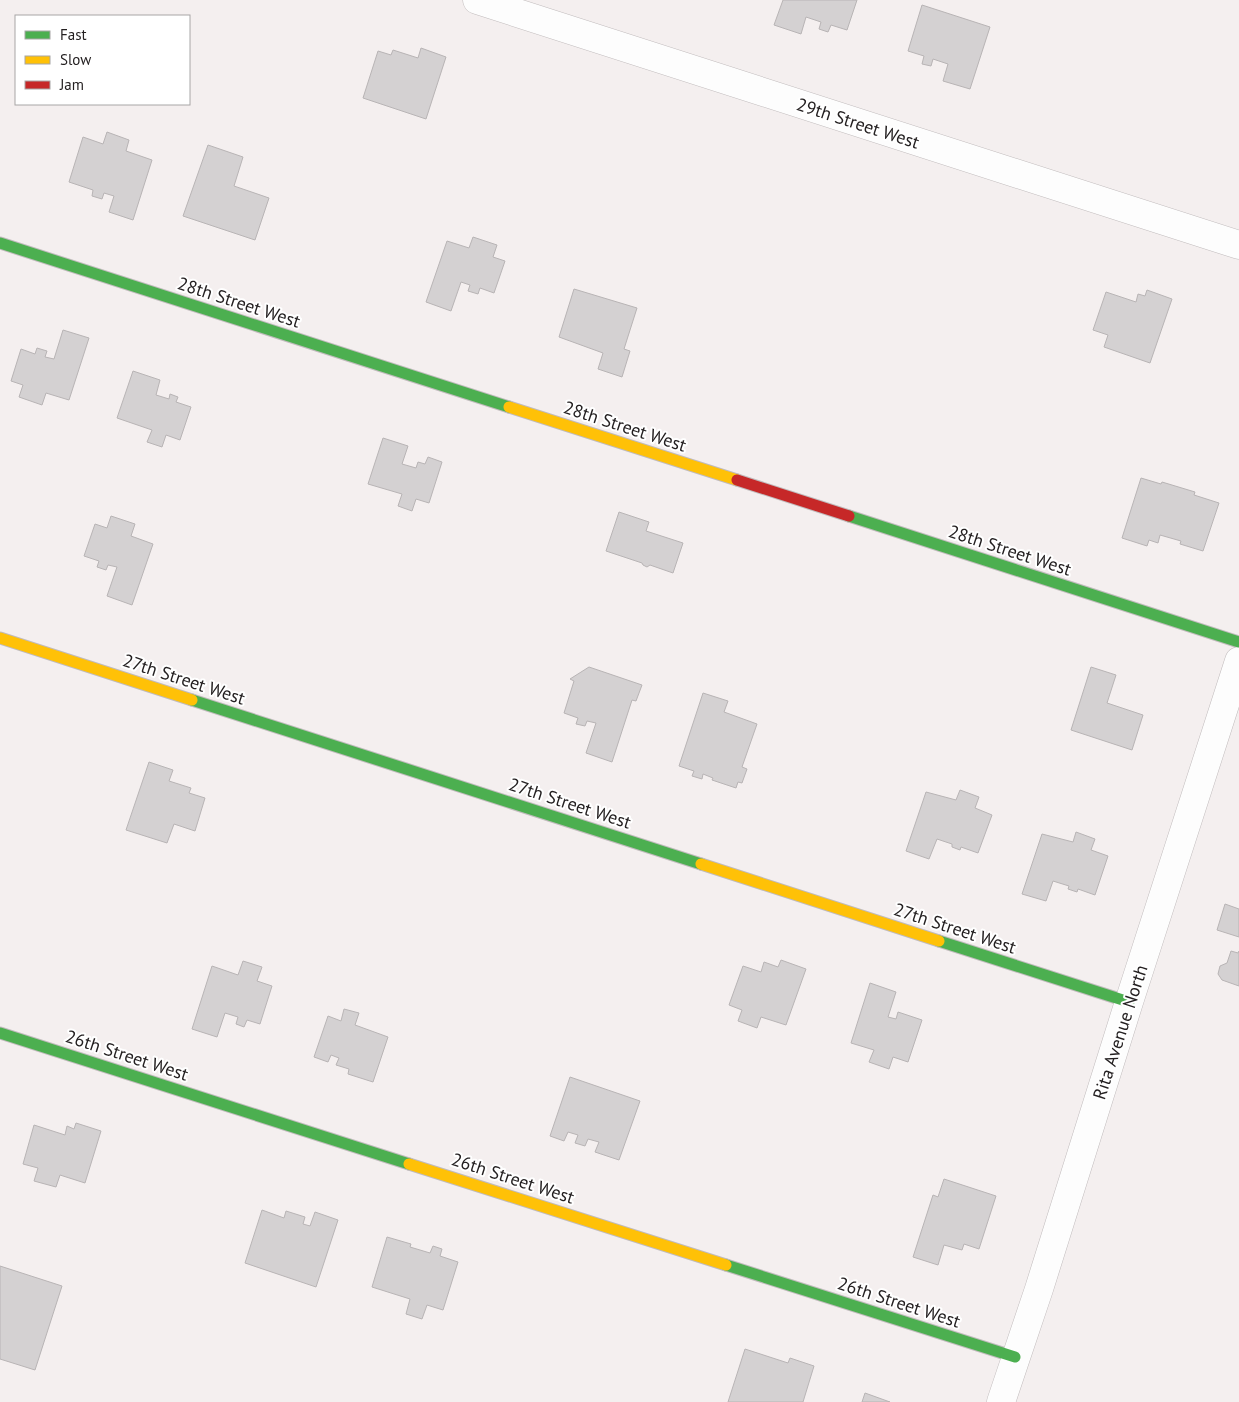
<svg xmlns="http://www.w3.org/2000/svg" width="1239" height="1402" viewBox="0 0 1239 1402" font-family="'PT Sans',sans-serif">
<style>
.building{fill:#d4d1d2;stroke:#b8b4b5}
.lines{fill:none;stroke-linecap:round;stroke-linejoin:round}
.street-casing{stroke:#c0bbbc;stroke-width:29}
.fast-casing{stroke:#c0bbbc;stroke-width:13}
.slow-casing{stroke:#c0bbbc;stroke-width:13}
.jam-casing{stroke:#c0bbbc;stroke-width:13}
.street{stroke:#fdfdfd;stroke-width:28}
.fast{stroke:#4caf50;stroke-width:11}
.slow{stroke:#ffc107;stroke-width:11}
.jam{stroke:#c62828;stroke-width:11}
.labels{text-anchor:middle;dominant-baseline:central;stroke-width:4;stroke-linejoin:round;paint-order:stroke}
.street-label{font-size:18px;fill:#242021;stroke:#fff}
</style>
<rect width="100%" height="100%" fill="#f4efef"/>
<g class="building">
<polygon points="783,0 857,0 847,30 831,25 828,32 819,29 821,22 806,17 801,34 774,25"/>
<polygon points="922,5 990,27 970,89 943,81 948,64 933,59 931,66 922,64 924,56 908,51"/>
<polygon points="421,48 446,57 426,119 363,98 378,51 391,55 393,50 418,58"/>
<polygon points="107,132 129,140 126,151 152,160 133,220 109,212 114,196 104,193 102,199 92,196 93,190 69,182 83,137 103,144"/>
<polygon points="208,145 243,157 234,186 269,198 255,240 183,216"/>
<polygon points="473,237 497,245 493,257 505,261 494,293 480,288 478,294 468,291 470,285 461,282 451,311 426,302 447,241 469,248"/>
<polygon points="574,289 637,308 624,349 630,351 622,377 598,369 603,353 559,337"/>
<polygon points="1147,290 1172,299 1150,363 1104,347 1108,335 1093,330 1106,292 1136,302 1138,294 1145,296"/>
<polygon points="63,330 89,338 69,400 46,393 42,405 19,397 23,385 11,381 21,349 35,354 37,348 47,351 45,357 54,359"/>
<polygon points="133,371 160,380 156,395 169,399 170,394 178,397 176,402 191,407 180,440 166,435 162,447 147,442 152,430 117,418"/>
<polygon points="383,438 408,446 402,464 416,468 418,462 425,464 428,457 442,462 429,503 416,499 412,511 398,506 402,494 368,484"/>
<polygon points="1141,478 1161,484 1162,482 1195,492 1194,495 1219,503 1203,551 1180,544 1181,541 1160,535 1158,543 1149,540 1147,546 1122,538"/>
<polygon points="619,512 649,522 646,531 683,543 673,573 650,565 647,567 643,565 642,563 606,551"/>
<polygon points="111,516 135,524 131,536 153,544 132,605 107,596 117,567 108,565 106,570 97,567 99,561 84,556 95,524 107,528"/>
<polygon points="589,667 642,685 636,701 632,700 612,762 586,753 596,723 587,721 585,726 576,724 578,718 564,713 574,681 570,679"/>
<polygon points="1091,667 1116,675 1107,703 1143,715 1132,750 1071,730"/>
<polygon points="703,693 728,701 724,712 757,724 742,767 747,769 742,783 738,782 736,788 712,780 713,778 703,774 702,779 692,776 694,771 679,766"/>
<polygon points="149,762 173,770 169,781 191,788 189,793 205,798 195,831 174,824 167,843 126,830"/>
<polygon points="960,790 979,797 975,808 992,815 978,853 961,847 960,850 952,847 952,844 937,839 929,859 906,851 926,792 956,800"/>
<polygon points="1076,832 1095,839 1091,850 1108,856 1095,895 1078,889 1077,892 1068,889 1069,886 1053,881 1046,901 1022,894 1042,834 1073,842"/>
<polygon points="1225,904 1239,909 1239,937 1217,930"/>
<polygon points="1231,951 1238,953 1239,951 1239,986 1222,980 1218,974 1220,966 1227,963"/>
<polygon points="781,960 806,969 786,1025 761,1017 757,1028 738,1021 742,1010 729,1005 743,966 761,972 764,962 778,967"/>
<polygon points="243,961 262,967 257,981 272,986 260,1024 247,1020 244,1027 236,1024 238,1017 225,1013 217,1037 192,1029 212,966 238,975"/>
<polygon points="870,983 896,992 888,1017 896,1019 898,1012 922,1020 908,1062 893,1057 889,1069 869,1062 874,1050 851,1043"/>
<polygon points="344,1009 359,1013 355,1025 388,1037 373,1082 348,1074 349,1069 336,1065 339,1058 331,1055 328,1062 314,1057 328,1016 341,1021"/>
<polygon points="570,1077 640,1101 619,1160 595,1152 599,1142 588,1139 585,1146 575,1143 578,1135 568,1132 564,1141 550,1136"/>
<polygon points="76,1123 101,1131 85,1183 60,1175 56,1187 34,1181 38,1168 23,1164 34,1125 65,1135 67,1126 74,1129"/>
<polygon points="944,1179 996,1196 979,1249 964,1244 962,1250 944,1245 938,1265 913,1257 933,1195 938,1197"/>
<polygon points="262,1210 284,1218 286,1211 305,1217 303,1224 310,1226 315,1212 338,1220 316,1287 245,1263"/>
<polygon points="387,1237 411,1244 410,1247 430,1253 433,1246 442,1249 440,1256 458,1262 443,1310 427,1305 422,1319 406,1314 410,1299 372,1287"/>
<polygon points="0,1266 62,1286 35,1370 0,1359"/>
<polygon points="745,1349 788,1363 790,1358 814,1366 803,1402 728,1402"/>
<polygon points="865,1393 890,1402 862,1402"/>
</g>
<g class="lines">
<defs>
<g id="street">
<polyline points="477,0 1239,245"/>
<polyline points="1001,1402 1039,1289 1129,1002 1239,661"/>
</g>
<g id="fast">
<polyline points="0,243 509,407"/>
<polyline points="849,516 1239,642"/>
<polyline points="192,700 701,864"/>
<polyline points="939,941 1129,1002"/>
<polyline points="0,1033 409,1164"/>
<polyline points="726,1265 1015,1357"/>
</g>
<g id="slow">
<polyline points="509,407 737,480"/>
<polyline points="0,638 192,700"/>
<polyline points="701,864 939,941"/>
<polyline points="409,1164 726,1265"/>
</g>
<polyline id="jam" points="737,480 849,516"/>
</defs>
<use href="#street" class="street-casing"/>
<use href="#fast" class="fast-casing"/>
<use href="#slow" class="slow-casing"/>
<use href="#jam" class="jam-casing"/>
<use href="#street" class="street"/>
<use href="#fast" class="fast"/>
<use href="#slow" class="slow"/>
<use href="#jam" class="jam"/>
</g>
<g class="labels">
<g class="street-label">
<text transform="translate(858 123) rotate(18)">29th Street West</text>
<text transform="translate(239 302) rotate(18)">28th Street West</text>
<text transform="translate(625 426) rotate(18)">28th Street West</text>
<text transform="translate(1010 550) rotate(18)">28th Street West</text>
<text transform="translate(184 679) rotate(18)">27th Street West</text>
<text transform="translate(570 803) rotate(18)">27th Street West</text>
<text transform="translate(955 928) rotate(18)">27th Street West</text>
<text transform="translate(1120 1032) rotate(-72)">Rita Avenue North</text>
<text transform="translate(127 1055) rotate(18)">26th Street West</text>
<text transform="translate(513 1178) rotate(18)">26th Street West</text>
<text transform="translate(899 1302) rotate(18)">26th Street West</text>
</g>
</g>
<rect x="15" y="15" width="175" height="90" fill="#ffffff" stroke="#a7a6a6"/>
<rect x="25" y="31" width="25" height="8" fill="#4caf50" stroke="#a7a6a6"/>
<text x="60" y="40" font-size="15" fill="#242021">Fast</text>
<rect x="25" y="56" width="25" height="8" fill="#ffc107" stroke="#a7a6a6"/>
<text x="60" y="65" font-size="15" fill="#242021">Slow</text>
<rect x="25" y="81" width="25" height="8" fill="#c62828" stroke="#a7a6a6"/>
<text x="60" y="90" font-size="15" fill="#242021">Jam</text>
</svg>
